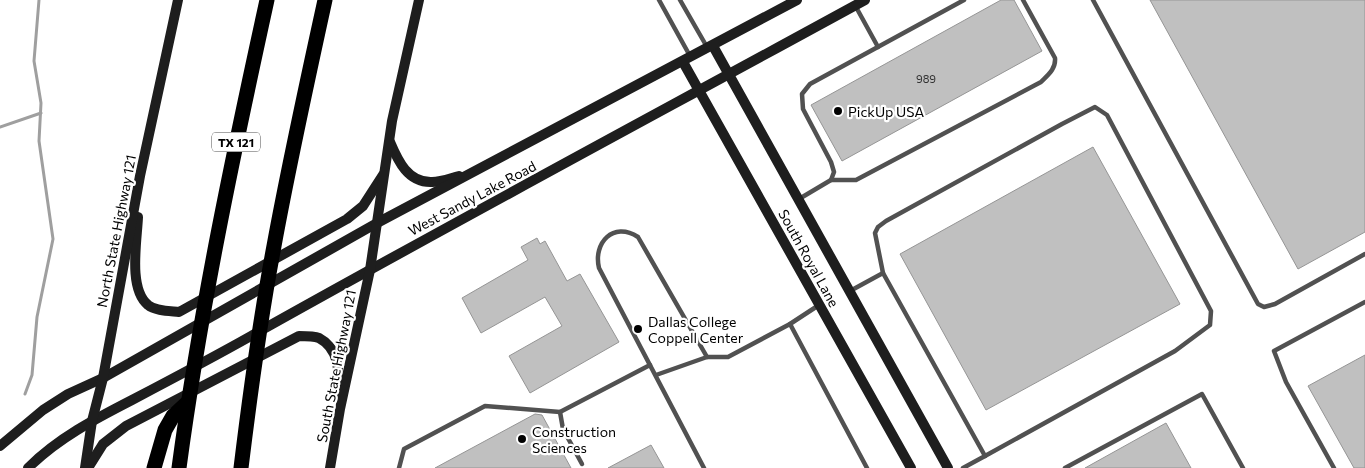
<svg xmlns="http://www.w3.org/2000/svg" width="1365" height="468" viewBox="0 0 1365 468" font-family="Commissioner,sans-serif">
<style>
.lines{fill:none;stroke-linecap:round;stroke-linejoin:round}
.stream{stroke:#9f9f9f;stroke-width:3}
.building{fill:#c0c0c0;stroke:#959595}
.lane{stroke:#515151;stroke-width:4.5}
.secondary{stroke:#1e1e1e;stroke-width:10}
.highway{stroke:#000;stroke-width:15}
.poi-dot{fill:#000;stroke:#fff;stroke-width:2}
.labels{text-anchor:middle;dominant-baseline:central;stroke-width:4.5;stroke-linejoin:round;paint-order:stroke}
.number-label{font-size:11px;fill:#303030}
.shield{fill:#fff;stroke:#4c4c4c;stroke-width:1}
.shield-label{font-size:12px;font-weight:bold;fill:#000}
.poi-label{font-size:14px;fill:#000;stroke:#fff;text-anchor:start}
.street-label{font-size:14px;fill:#000;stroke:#fff}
</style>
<rect width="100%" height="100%" fill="#fff"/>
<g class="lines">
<g class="stream">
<polyline points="0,127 41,113"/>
<polyline points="25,394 32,375 37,317 53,239 39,141 41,103 34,61 39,0"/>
</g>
</g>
<g class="building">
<polygon points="1001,0 1014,0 1042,51 842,161 811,105"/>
<polygon points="1150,0 1365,0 1365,232 1298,269"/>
<polygon points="1093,147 1180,304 986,410 900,254"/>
<polygon points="537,238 540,244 545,241 567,281 580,274 619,342 530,393 509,356 562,326 545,297 481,333 462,298 528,260 521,247"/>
<polygon points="1365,355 1365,468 1354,468 1308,386"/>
<polygon points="535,414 542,415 571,468 435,468"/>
<polygon points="1166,423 1191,468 1085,468"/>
<polygon points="651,445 664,468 608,468"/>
</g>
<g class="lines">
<g class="lane">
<polyline points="659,0 690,56"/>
<polyline points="680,0 707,47"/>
<polyline points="1093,0 1258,304 1264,307 1275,304 1365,254"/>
<polyline points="856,7 878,47"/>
<polyline points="831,180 834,172 831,162 803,109 802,94 810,84 964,0"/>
<path d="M799,199L831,180H856L1041,82C1048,75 1056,69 1055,58L1023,0"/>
<polyline points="883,273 875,233 878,227 886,221 1062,124 1095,107 1107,115 1211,311 1210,325 1175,351 985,456"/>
<polyline points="850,291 883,273 985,456 963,468"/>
<polyline points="790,324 867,468"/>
<polyline points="656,375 707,357 728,357 790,324 819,305"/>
<polyline points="560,412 563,429 582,464"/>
<polyline points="399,468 404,449 485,406 560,412 650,365"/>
<path d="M704,468L599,268C593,243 613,221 638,237L707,357"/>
<polyline points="1065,468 1202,394 1243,468"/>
<polyline points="1334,468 1286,382 1274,351 1365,302"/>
</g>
<g class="secondary">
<polyline points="713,46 948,468"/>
<polyline points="683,62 911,468"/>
<path d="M390,142C398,161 408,183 432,182C441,182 451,178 459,176"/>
<path d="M138,217C137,241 128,289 148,305C155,311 170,311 179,312L347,219L363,206L383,175"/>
<polyline points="0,446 43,410 68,394 103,378 377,223 797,0"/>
<path d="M28,468C58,438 95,419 132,400C172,379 212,358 251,336C454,222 660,112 865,0"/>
<polyline points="85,468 92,421 103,378 140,176 178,0"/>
<path d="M88,468L103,444L126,426L299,336C305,336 314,336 319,338C340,349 339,373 339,393"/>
<polyline points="330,468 340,409 370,270 392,121 419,0"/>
</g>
<g class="highway">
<polyline points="154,468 165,430 173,416 187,403"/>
<path d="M179,468C200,311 233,155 267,0"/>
<path d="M241,468C250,394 260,320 274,246C289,164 307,82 325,0"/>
</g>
</g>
<g class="poi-dot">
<circle cx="838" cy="111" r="5"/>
<circle cx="638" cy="329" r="5"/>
<circle cx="522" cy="439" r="5"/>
</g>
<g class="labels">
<g class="number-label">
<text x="926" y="78">989</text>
</g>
<rect class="shield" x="212" y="132.5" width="48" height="19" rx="4"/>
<g class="shield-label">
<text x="236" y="142">TX 121</text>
</g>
<g class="poi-label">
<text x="848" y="111">PickUp USA</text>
<text x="648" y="321">Dallas College<tspan x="648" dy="16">Coppell Center</tspan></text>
<text x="532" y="431">Construction<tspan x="532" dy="16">Sciences</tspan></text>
</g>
<g class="street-label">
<text transform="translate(472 198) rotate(-28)">West Sandy Lake Road</text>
<text transform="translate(116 231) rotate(-79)">North State Highway 121</text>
<text transform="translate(809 258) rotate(61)">South Royal Lane</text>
<text transform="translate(336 366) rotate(-79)">South State Highway 121</text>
</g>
</g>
</svg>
